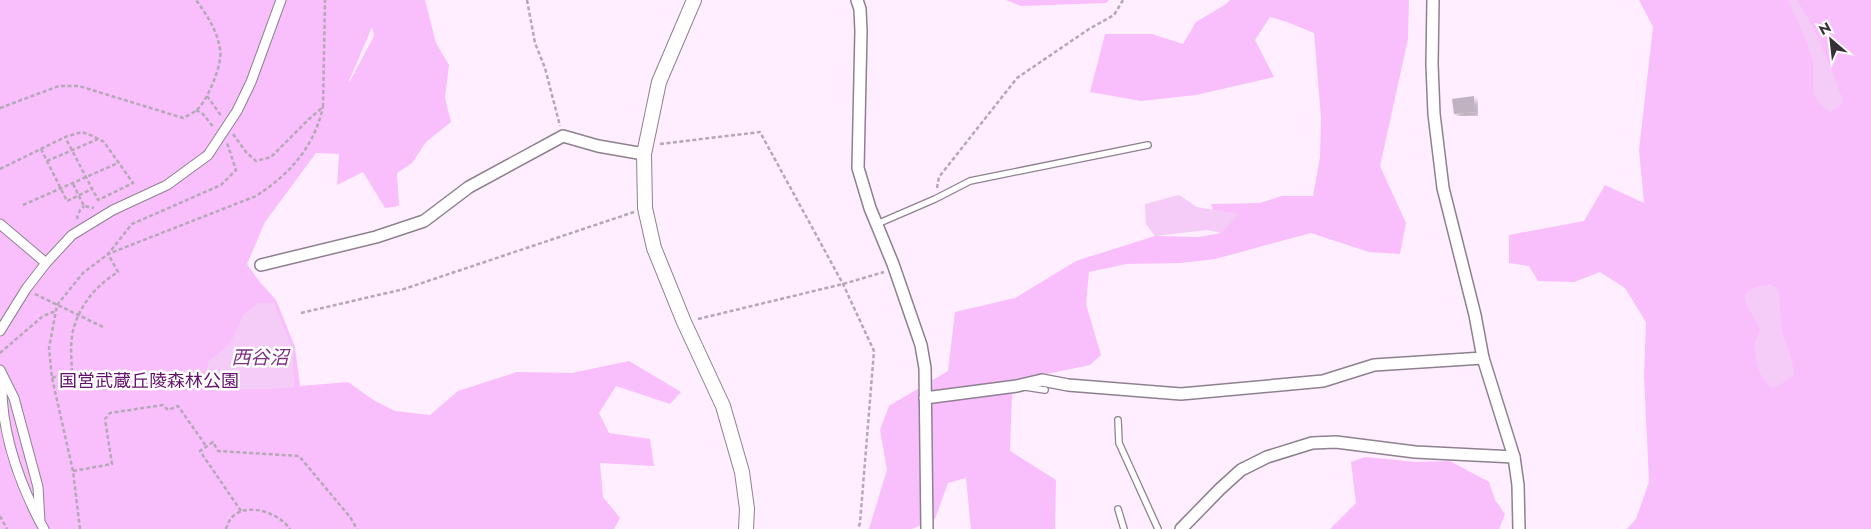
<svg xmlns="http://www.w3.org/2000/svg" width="1871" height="529" viewBox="0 0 1871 529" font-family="Jost,'Noto Sans JP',sans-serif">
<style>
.green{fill:#f9bffd;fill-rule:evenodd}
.water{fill:#f5cbf7}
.building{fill:#c0b2c1;filter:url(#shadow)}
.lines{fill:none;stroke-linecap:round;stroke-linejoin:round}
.service-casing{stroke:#8e808f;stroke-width:8}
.pedestrian-casing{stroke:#8e808f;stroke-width:11}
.minor-casing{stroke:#8e808f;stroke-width:14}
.tertiary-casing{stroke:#8e808f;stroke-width:16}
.path{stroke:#b4a8b5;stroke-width:2.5;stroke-dasharray:4 2.5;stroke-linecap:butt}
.service{stroke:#fff;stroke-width:5.5}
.pedestrian{stroke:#fff;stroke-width:9}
.minor{stroke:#fff;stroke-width:11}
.tertiary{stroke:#fff;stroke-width:14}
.pedestrian-bridge-casing{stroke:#8e808f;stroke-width:11;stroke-linecap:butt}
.pedestrian-bridge{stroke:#fff;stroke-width:9}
.labels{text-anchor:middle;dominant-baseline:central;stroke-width:5;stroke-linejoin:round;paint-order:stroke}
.park-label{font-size:18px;fill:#64126b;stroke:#fff}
.water-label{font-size:19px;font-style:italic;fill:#7e3085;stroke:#fff}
</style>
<defs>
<filter id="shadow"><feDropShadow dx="4.5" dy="4.5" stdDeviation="2.5" flood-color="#0004"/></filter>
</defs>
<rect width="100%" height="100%" fill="#feeeff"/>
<g class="green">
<path d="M0,0H425L436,43L449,65L445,98L451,122L426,142L412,163L397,173L399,206L385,208L363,172L337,185L339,154L316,153L265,222L247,264L259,281L276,300L295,347L300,386L348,382L375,401L395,411L430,415L458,391L517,372L572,373L629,361L681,392L670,404L616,386L599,413L609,433L650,439L654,466L600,463L603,497L620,518L614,529H0ZM372,27L374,36L350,81H349Z"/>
<polygon points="1006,0 1109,0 1106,3 1021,6"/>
<polygon points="1230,0 1409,0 1408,39 1380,166 1406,223 1400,254 1369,252 1311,233 1215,259 1181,263 1126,264 1089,272 1086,304 1101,355 1090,365 1037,376 1012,393 1010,451 1056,480 1055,529 971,529 966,478 948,483 935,519 912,529 869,529 887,470 880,430 889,406 948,371 955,312 1015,298 1076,261 1155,236 1199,237 1221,233 1211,204 1260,203 1282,196 1313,196 1320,157 1321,118 1314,33 1287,22 1270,17 1255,40 1274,77 1196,95 1141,101 1090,92 1105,34 1152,34 1183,44 1196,22 1226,4"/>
<polygon points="1639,0 1871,0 1871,529 1627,529 1636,519 1649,482 1644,376 1646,322 1625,288 1600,272 1574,282 1538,281 1529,266 1509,263 1509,235 1584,221 1605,185 1644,203 1639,150 1653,27"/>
<polygon points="1365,457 1416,462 1450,461 1489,482 1495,500 1505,514 1499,529 1330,529 1356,503 1351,462"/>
</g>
<g class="water">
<path d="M1788,0H1797C1812,23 1823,48 1833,73C1836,83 1841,93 1843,102L1838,108L1830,112L1821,106L1813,93V61L1805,38Z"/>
<polygon points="1179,195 1197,207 1239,214 1221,233 1207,230 1155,236 1146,224 1145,204"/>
<path d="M1771,284L1779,290L1782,332L1792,360L1794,375L1777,387L1772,388C1759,380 1754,358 1755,344C1756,339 1759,334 1760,329C1747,303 1729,290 1771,284Z"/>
<polygon points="258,303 274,303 292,349 295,387 269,389 212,389 206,377 208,362 231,342 243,315"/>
</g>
<polygon class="building" points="1474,96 1475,112 1454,114 1452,99"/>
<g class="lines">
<defs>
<g id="service">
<polyline points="877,224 935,199 970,181 1148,145"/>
<polyline points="1025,387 1045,390"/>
<polyline points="1118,420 1119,443 1158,529"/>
<polyline points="1118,509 1124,529"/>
</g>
<g id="pedestrian">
<polyline points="237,111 251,82 281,0"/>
<polyline points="0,224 46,263"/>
<polyline points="0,331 26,289 46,263 72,235 113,210 167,185 208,155"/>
<polyline points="0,370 14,398 38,487 40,522 44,529"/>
<path d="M2,377C0,426 17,477 39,520"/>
</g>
<g id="minor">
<polyline points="857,0 860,9 861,31 858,168 870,208 893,264 921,345 925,368 927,529"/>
<polyline points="1433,0 1432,64 1434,114 1443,188 1475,315 1483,358 1514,457 1518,485 1519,529"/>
<polyline points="261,265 376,237 424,221 469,187 563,136 598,146 644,154"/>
<polyline points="925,398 1017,386 1042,380 1068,385 1181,394 1323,381 1374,365 1483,358"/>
<polyline points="1181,529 1220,489 1241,470 1267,457 1312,443 1336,442 1415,452 1514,457"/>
</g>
<polyline id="tertiary" points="694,0 659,82 644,154 645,208 654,248 684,322 723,406 742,472 747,509 746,529"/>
</defs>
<use href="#service" class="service-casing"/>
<use href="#pedestrian" class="pedestrian-casing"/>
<use href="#minor" class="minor-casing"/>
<use href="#tertiary" class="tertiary-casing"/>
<g class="path">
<polyline points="527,0 535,43 545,68 560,126"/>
<polyline points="207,96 222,117"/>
<path d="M0,108L59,86H79L183,118C187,116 193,113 197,110C208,99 223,64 220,49C217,30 207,15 196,0"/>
<polyline points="196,110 203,114 214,128"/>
<polyline points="233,134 246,152 256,161 271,157 309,119 323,107 325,0"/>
<polyline points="660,144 760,132 843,284 874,351 860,523 858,529"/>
<polyline points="41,149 67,201 92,189"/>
<polyline points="47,161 98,139"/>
<polyline points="0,169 65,137 82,132 93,136 104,142 133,183 98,200 65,137"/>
<polyline points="73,184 84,206 94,208"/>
<polyline points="937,188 939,177 1017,78 1089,29 1114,15 1123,0"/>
<polyline points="23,205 118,163"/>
<polyline points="78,219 77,217 80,210 84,206"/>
<polyline points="35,294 103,327"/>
<polyline points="301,313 404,289 634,212"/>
<polyline points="698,319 843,284 884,272"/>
<polyline points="0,353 43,316 56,311"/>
<path d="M52,378L72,370C71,356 70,340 74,327C81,303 98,284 118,272L108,254L256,196C290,174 314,147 323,107"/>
<polyline points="73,471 112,464 105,419 110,413 163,405 168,410 178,406 206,446"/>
<polyline points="241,511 200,451 213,442 218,451 299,456 350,517 357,529"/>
<polyline points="0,516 7,529"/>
<polyline points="80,529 73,471 52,378 49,348 57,305 83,273 108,254 132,224 221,185 236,170 227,143"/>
<path d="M226,529C234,498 276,509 290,529"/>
</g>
<use href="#service" class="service"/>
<use href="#pedestrian" class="pedestrian"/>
<use href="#minor" class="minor"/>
<use href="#tertiary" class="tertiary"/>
<defs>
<polyline id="pedestrian-bridge" points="208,155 237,111"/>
</defs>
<use href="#pedestrian-bridge" class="pedestrian-bridge-casing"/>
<use href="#pedestrian-bridge" class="pedestrian-bridge"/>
</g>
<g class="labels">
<g class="park-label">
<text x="149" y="381">国営武蔵丘陵森林公園</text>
</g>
<g class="water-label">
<text x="260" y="357">西谷沼</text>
</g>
</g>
<g transform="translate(1831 40) rotate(332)" stroke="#ffffff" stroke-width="4" paint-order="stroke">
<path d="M0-4L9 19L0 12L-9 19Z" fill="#363037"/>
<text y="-8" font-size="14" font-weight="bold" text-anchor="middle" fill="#363037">N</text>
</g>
</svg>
